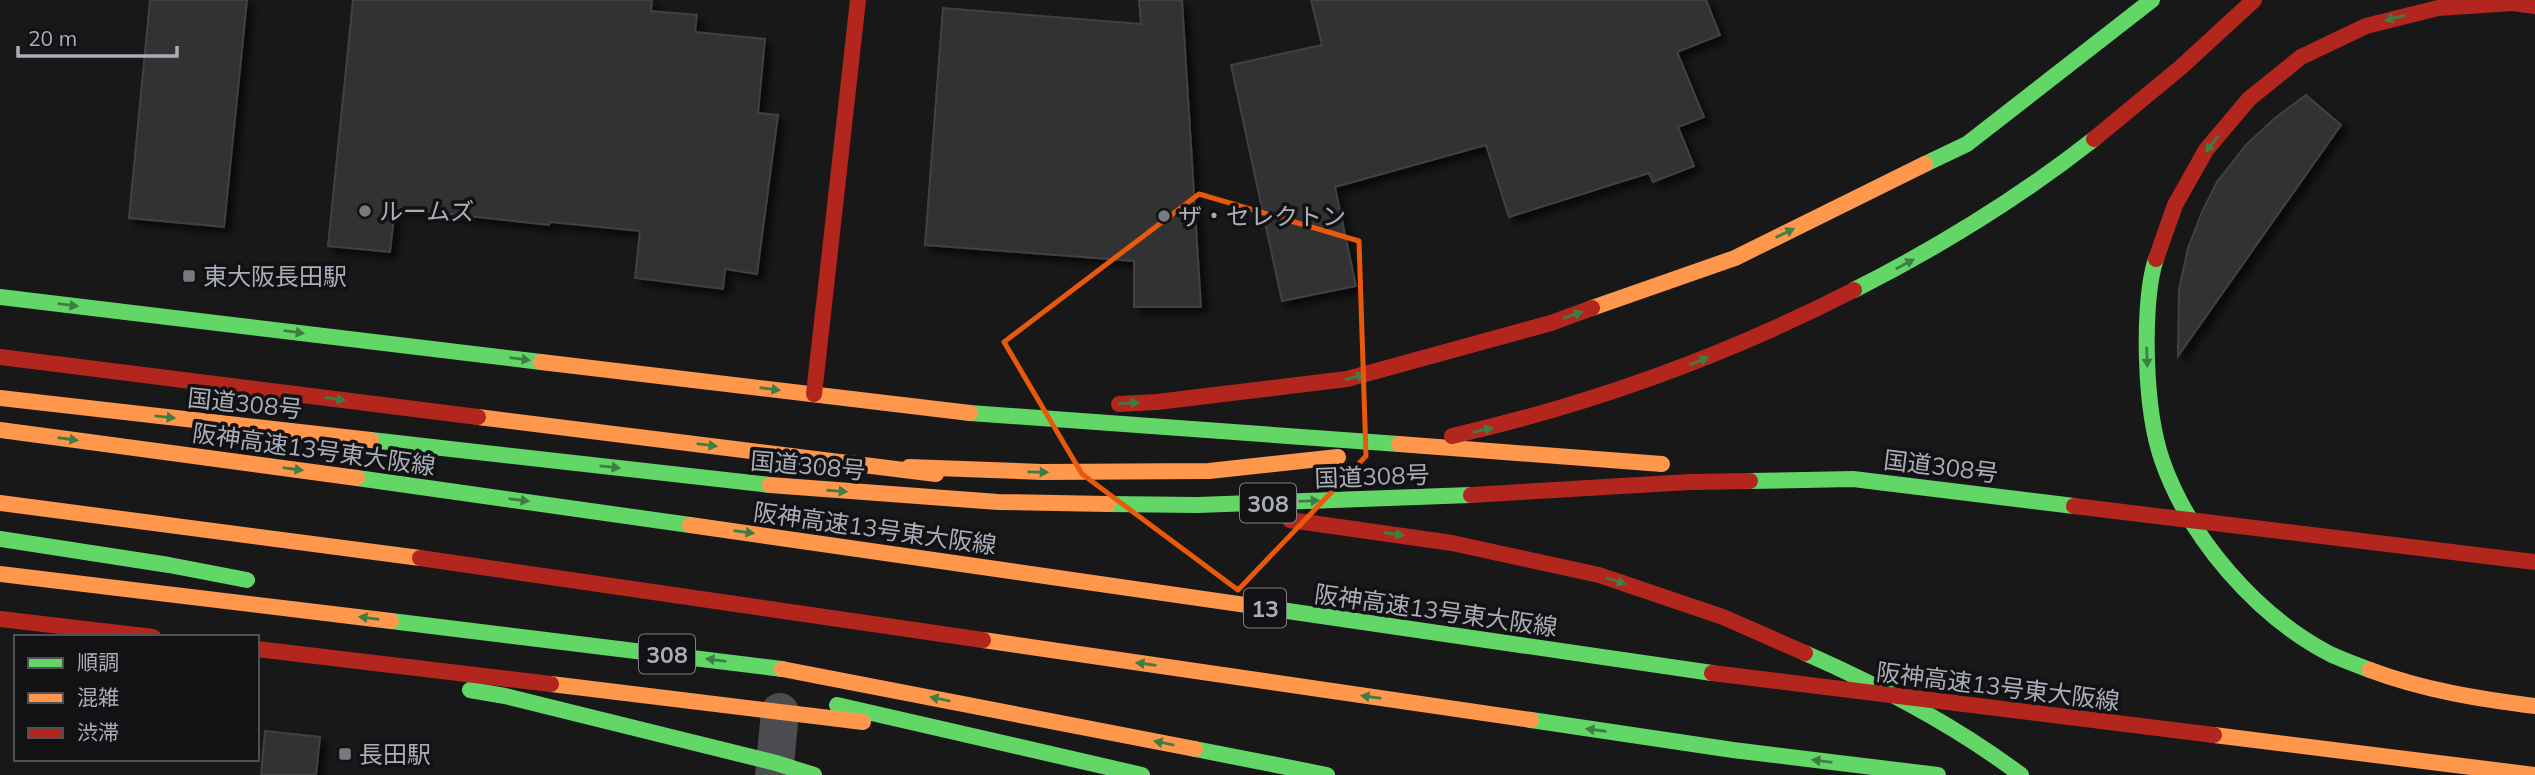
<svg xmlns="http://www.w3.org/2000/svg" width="2535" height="775" viewBox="0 0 2535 775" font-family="Mulish,'Noto Sans JP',sans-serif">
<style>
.building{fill:#313132;stroke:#414144;stroke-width:2;filter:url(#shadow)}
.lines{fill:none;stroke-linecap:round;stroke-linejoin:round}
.street{stroke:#4c4d51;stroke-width:38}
.fast{stroke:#63d668;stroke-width:16}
.slow{stroke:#ff974d;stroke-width:16}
.jam{stroke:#b3261e;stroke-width:16}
.oneway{fill:#3f7e42}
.marked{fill:none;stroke:#e8590c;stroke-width:5;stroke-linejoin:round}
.poi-dot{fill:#777a81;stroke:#121214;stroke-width:2.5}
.labels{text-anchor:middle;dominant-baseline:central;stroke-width:7;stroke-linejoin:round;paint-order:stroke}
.shield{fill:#121214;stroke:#7c7f88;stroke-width:2}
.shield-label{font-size:23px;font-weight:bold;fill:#aaaeb9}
.poi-label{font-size:24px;fill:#aaaeb9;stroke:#121214;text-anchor:start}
.street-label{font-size:24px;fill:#aaaeb9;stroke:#121214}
</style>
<defs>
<filter id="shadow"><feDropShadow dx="6" dy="6" stdDeviation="3.5" flood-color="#0009"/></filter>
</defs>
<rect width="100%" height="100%" fill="#181818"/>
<g class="building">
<polygon points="150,0 247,0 224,227 129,218"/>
<polygon points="353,0 652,0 651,11 697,15 695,32 765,39 758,113 778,115 757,274 725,269 723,289 635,278 640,231 550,222 549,225 395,208 390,252 328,246"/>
<polygon points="1139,0 1182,0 1201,307 1134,307 1134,261 925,245 943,8 1141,24"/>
<polygon points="1311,0 1706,0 1720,35 1677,52 1704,117 1678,127 1694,166 1653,182 1649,173 1509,217 1486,145 1335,187 1356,286 1282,301 1231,65 1322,45"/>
<polygon points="2306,95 2341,125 2178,356 2179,289 2188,248 2202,212 2217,182 2246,145 2275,118"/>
<polygon points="265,731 320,737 316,775 261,775"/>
</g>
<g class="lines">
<polyline class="street" points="774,775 780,712"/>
<g class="fast">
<polyline points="1925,164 1967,144 2152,0"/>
<path d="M2156,259C2147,285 2146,332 2147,360C2148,393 2151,428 2162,460C2189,538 2257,616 2330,654C2343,660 2357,665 2370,670"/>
<path d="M1854,290C1939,247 2019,198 2094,139"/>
<polyline points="0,297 541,362"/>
<polyline points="970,413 1399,444"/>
<polyline points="371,440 770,485"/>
<polyline points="357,478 690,525"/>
<polyline points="1750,481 1853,479 2074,506"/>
<polyline points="1108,504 1198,505 1471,495"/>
<polyline points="0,539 169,565 247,580"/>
<polyline points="1274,609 1712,673"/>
<polyline points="391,621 782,669"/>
<path d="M1805,653C1880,686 1956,726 2021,775"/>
<polyline points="470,690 505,696 776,763 814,775"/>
<polyline points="837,705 1142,775"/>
<polyline points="1531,720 1733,750 1938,775"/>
<polyline points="1195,749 1327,775"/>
</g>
<g class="slow">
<polyline points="1592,308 1735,258 1925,164"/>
<polyline points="541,362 970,413"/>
<polyline points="0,398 371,440"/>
<polyline points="478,417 936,474"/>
<polyline points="0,430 357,478"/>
<polyline points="1399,444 1662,464"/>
<polyline points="909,467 1042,472 1209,471 1338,457"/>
<polyline points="770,485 998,502 1108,504"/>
<polyline points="0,503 420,558"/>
<polyline points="690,525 1274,609"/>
<polyline points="0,574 391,621"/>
<polyline points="983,640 1531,720"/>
<polyline points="782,669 1195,749"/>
<path d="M2370,670C2423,690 2479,699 2535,706"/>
<polyline points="551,684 863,722"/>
<polyline points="2214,735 2535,775"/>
</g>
<g class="jam">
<polyline points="2094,139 2180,68 2254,0"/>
<polyline points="2156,259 2175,205 2206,150 2249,99 2301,57 2366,26 2438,8 2513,3 2535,6"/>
<polyline points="0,357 478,417"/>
<polyline points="814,394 858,0"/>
<polyline points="1119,404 1157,402 1347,379 1551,323 1592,308"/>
<path d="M1452,436C1592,404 1725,356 1854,290"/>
<polyline points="1471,495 1690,482 1750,481"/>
<polyline points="2074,506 2535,562"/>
<polyline points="1290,520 1452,543 1599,575 1723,617 1805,653"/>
<polyline points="420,558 983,640"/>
<polyline points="0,619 153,637"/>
<polyline points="257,649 551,684"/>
<polyline points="1712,673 2214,735"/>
</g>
</g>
<defs><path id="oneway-solid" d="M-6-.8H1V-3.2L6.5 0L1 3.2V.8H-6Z" transform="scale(1.75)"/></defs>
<g class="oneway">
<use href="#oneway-solid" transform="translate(2395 18) rotate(166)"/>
<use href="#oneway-solid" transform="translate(2212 144) rotate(128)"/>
<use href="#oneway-solid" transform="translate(1785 233) rotate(-26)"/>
<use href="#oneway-solid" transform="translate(1905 264) rotate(-28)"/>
<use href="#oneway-solid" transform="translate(68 305) rotate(7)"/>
<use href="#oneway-solid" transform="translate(1573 315) rotate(-19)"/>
<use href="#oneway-solid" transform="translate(294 332) rotate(7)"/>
<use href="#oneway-solid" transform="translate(2147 357) rotate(88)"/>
<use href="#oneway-solid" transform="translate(520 359) rotate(7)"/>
<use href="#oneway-solid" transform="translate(1699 361) rotate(-23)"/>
<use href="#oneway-solid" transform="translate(1355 377) rotate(-14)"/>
<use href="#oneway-solid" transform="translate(770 389) rotate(7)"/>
<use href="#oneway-solid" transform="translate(335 399) rotate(7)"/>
<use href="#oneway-solid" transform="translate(1129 403) rotate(-3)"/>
<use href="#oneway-solid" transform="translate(165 417) rotate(6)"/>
<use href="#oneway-solid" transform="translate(1483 430) rotate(-12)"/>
<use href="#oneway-solid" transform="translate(68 439) rotate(8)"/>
<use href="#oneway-solid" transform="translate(707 445) rotate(7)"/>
<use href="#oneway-solid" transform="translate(610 467) rotate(6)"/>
<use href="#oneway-solid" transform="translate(293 469) rotate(8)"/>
<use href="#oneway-solid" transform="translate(1038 472) rotate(1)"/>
<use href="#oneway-solid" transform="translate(837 491) rotate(4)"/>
<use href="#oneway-solid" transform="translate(519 500) rotate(8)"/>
<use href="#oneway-solid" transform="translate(1309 501) rotate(-2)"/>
<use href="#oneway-solid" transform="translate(744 532) rotate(8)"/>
<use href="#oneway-solid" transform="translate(1394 534) rotate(8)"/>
<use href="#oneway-solid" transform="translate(1616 581) rotate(18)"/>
<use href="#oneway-solid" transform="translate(369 618) rotate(-173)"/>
<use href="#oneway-solid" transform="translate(716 660) rotate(-173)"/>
<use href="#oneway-solid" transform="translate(1146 664) rotate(-172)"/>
<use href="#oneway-solid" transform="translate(1371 697) rotate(-172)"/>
<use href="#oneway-solid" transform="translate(940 699) rotate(-169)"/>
<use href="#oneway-solid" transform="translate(1596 730) rotate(-172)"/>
<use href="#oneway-solid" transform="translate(1164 743) rotate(-169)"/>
<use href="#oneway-solid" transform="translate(1822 761) rotate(-173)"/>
</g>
<path class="marked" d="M1199,194L1359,241L1366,456L1238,590L1082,474L1004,342Z"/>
<g class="poi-dot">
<circle cx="365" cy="211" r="7"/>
<circle cx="1164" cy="216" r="7"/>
<rect x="182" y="269" width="14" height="14" rx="3.5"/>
<rect x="338" y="747" width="14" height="14" rx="3.5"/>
</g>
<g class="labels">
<g class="shield">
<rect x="1240" y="483.5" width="56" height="39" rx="5"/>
<rect x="1244" y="588.5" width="42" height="39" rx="5"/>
<rect x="639" y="634.5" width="56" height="39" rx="5"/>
</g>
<g class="shield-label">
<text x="1268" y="503">308</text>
<text x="1265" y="608">13</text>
<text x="667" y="654">308</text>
</g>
<g class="poi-label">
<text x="379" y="211">ルームズ</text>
<text x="1178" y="216">ザ・セレクトン</text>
<text x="203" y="276">東大阪長田駅</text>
<text x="359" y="754">長田駅</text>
</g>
<g class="street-label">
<text transform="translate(245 403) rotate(6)">国道308号</text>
<text transform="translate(314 449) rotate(8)">阪神高速13号東大阪線</text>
<text transform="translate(808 465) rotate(5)">国道308号</text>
<text transform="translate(1941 466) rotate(7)">国道308号</text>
<text transform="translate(1372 476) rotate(-2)">国道308号</text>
<text transform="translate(875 528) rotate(8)">阪神高速13号東大阪線</text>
<text transform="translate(1436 610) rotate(8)">阪神高速13号東大阪線</text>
<text transform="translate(1998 686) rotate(7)">阪神高速13号東大阪線</text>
</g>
</g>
<rect x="14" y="635" width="245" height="126" fill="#121214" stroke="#4f5056" stroke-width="2"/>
<rect x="28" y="658" width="35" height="10" fill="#63d668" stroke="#4f5056" stroke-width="2"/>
<text x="77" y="670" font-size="21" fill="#aaaeb9">順調</text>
<rect x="28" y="693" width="35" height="10" fill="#ff974d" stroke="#4f5056" stroke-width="2"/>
<text x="77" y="705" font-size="21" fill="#aaaeb9">混雑</text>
<rect x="28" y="728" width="35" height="10" fill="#b3261e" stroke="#4f5056" stroke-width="2"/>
<text x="77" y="740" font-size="21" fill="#aaaeb9">渋滞</text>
<path d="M18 46v10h159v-10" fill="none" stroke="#aaaeb9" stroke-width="3.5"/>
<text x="28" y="46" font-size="21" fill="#aaaeb9" stroke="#121214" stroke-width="5" paint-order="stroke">20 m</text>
</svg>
